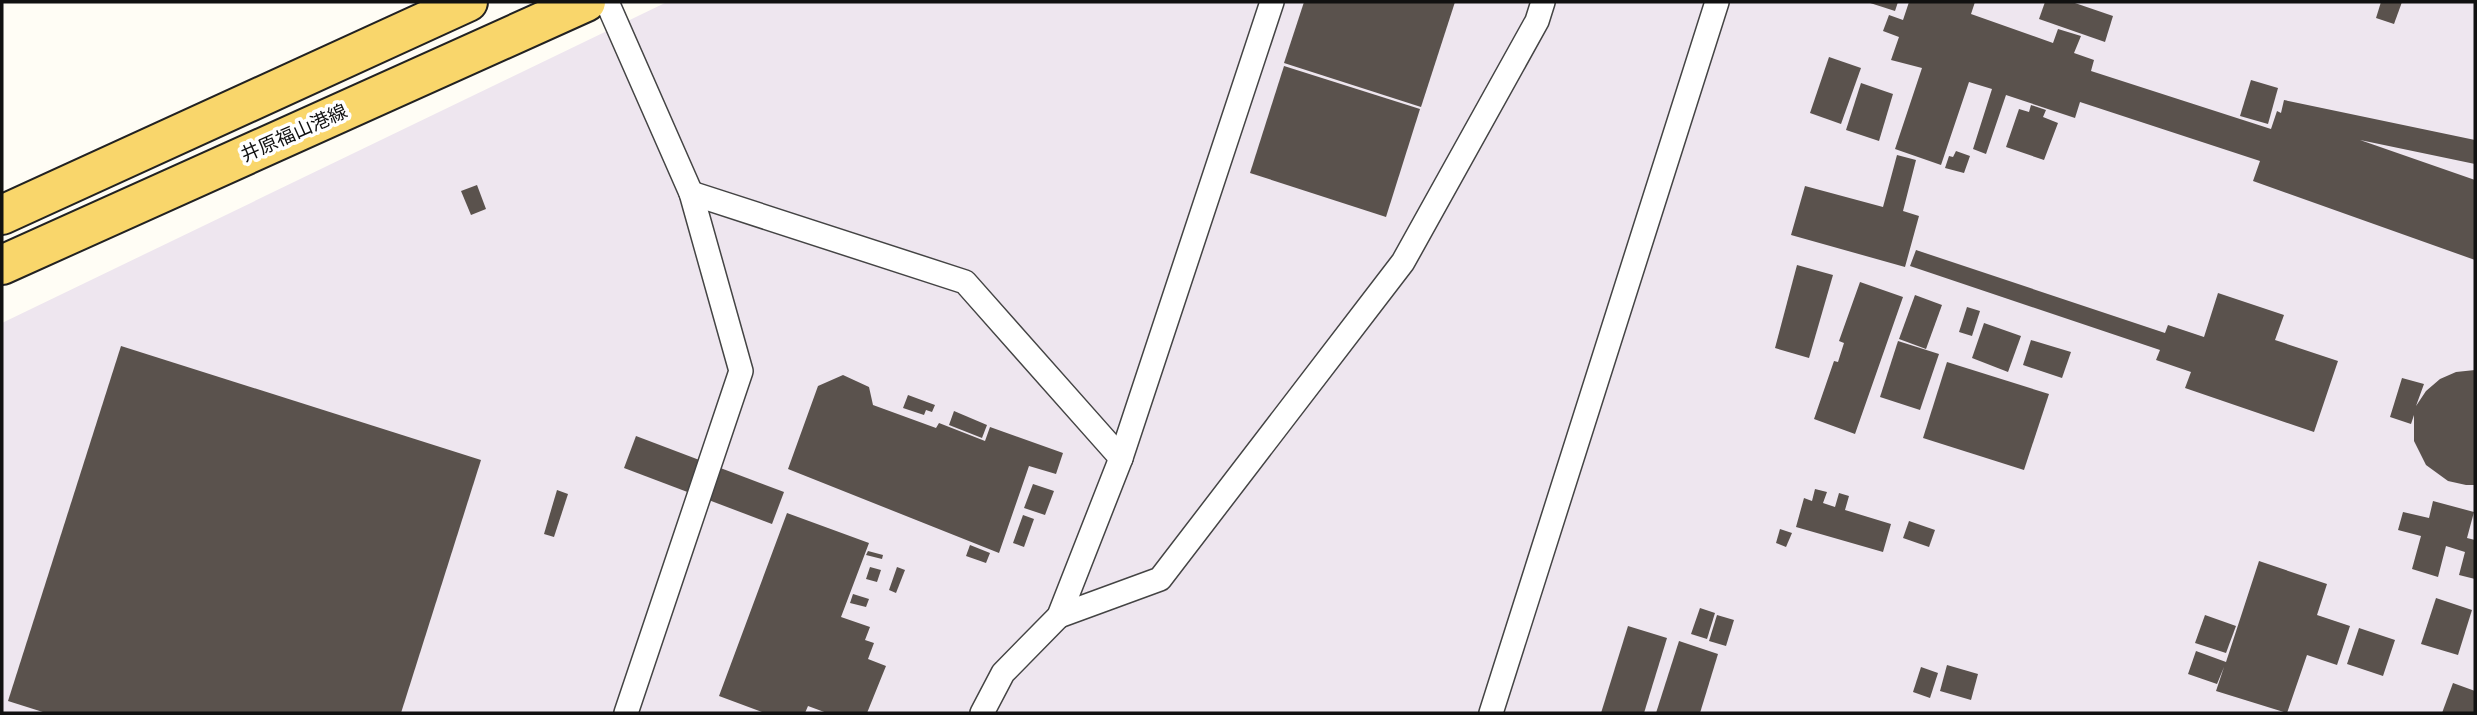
<svg xmlns="http://www.w3.org/2000/svg" width="2477" height="715" viewBox="0 0 2477 715" font-family="Bitter,'Noto Sans JP',serif">
<style>
.industrial{fill:#eee6ef}
.building{fill:#5a524d}
.lines{fill:none;stroke-linecap:round;stroke-linejoin:round}
.lane-casing{stroke:#444;stroke-width:26}
.primary-casing{stroke:#222;stroke-width:42}
.lane{stroke:#fff;stroke-width:23}
.primary{stroke:#f9d66b;stroke-width:38}
.labels{text-anchor:middle;dominant-baseline:central;stroke-width:7;stroke-linejoin:round;paint-order:stroke}
.street-label{font-size:19px;fill:#111;stroke:#fff}
</style>
<rect width="100%" height="100%" fill="#fffdf5"/>
<polygon class="industrial" points="667,2 2475,2 2475,713 2,713 2,323"/>
<g class="building">
<polygon points="1304,2 1455,2 1421,107 1284,63"/>
<polygon points="1867,2 1898,2 1895,11"/>
<polygon points="1909,2 1975,2 1971,14 2053,43 2058,29 2081,36 2074,53 2094,60 2091,71 2271,129 2277,111 2281,113 2284,100 2475,140 2475,164 2360,140 2475,180 2475,260 2253,181 2260,161 2080,102 2075,118 2006,95 1986,154 1973,149 1992,89 1969,82 1941,165 1895,149 1922,68 1891,60 1899,37 1883,31 1889,15 1903,20"/>
<polygon points="2045,2 2072,2 2113,16 2105,42 2039,19"/>
<polygon points="2381,2 2402,2 2394,24 2376,18"/>
<polygon points="1829,57 1861,68 1841,124 1810,113"/>
<polygon points="1284,66 1420,109 1386,217 1250,173"/>
<polygon points="2251,80 2278,88 2268,124 2240,116"/>
<polygon points="1861,83 1893,94 1879,141 1846,130"/>
<polygon points="2031,105 2046,110 2043,117 2058,123 2044,160 2006,147 2019,109 2029,112"/>
<polygon points="1956,151 1970,156 1964,173 1945,168 1949,156 1953,157"/>
<polygon points="1897,155 1916,160 1903,211 1919,216 1905,267 1791,235 1805,186 1883,207"/>
<polygon points="477,185 486,209 471,215 461,191"/>
<polygon points="1916,250 2165,333 2168,325 2204,337 2218,293 2284,315 2275,340 2338,361 2314,432 2185,388 2191,372 2156,360 2160,350 1910,266"/>
<polygon points="1797,265 1833,275 1809,358 1775,348"/>
<polygon points="1860,282 1903,297 1855,434 1814,419 1834,361 1838,362 1844,343 1839,341"/>
<polygon points="1915,295 1942,305 1926,349 1899,339"/>
<polygon points="1967,307 1980,311 1972,336 1959,332"/>
<polygon points="1984,323 2021,336 2008,372 1972,358"/>
<polygon points="2031,340 2071,352 2062,378 2023,365"/>
<polygon points="1898,341 1939,354 1920,410 1880,397"/>
<polygon points="121,346 481,460 401,713 46,713 8,701"/>
<polygon points="1947,362 2049,394 2024,470 1923,438"/>
<polygon points="2475,370 2475,485 2466,485 2448,481 2426,465 2414,441 2414,415 2411,424 2390,417 2402,378 2424,384 2416,406 2426,391 2440,379 2456,372"/>
<polygon points="843,375 869,387 873,405 936,428 939,423 985,441 990,427 1063,453 1056,474 1029,466 999,553 788,469 818,386"/>
<polygon points="908,395 935,405 932,412 926,410 924,415 903,408"/>
<polygon points="954,411 987,425 982,438 949,425"/>
<polygon points="636,436 784,492 772,524 624,468"/>
<polygon points="1033,484 1054,491 1045,515 1024,508"/>
<polygon points="1815,489 1827,492 1823,503 1835,507 1839,493 1849,496 1845,510 1891,524 1883,552 1796,527 1804,498 1812,501"/>
<polygon points="557,490 568,494 554,537 544,534"/>
<polygon points="2433,501 2474,512 2467,538 2475,540 2475,579 2459,575 2465,552 2446,546 2438,577 2412,569 2421,536 2398,530 2403,512 2429,518"/>
<polygon points="787,513 869,543 841,617 870,627 865,640 874,643 868,659 886,666 867,713 827,713 808,706 805,713 765,713 719,696"/>
<polygon points="1023,515 1034,519 1024,547 1013,543"/>
<polygon points="1909,521 1935,530 1929,547 1903,538"/>
<polygon points="1780,529 1792,533 1786,547 1776,543"/>
<polygon points="970,545 990,553 986,563 966,556"/>
<polygon points="868,551 883,555 882,559 866,555"/>
<polygon points="2259,561 2327,584 2317,615 2350,626 2337,665 2307,655 2287,713 2216,691 2224,667 2217,684 2188,674 2196,651 2226,662"/>
<polygon points="870,567 881,570 877,582 866,579"/>
<polygon points="897,567 905,570 896,593 889,590"/>
<polygon points="853,594 869,599 866,607 850,603"/>
<polygon points="2436,598 2472,610 2458,655 2421,644"/>
<polygon points="1700,608 1715,613 1707,639 1691,634"/>
<polygon points="1717,615 1734,620 1726,646 1709,641"/>
<polygon points="2205,615 2236,626 2226,653 2195,643"/>
<polygon points="1628,626 1667,638 1644,713 1601,713"/>
<polygon points="2359,628 2395,640 2383,676 2347,664"/>
<polygon points="1679,641 1718,654 1700,713 1656,713"/>
<polygon points="1947,665 1978,674 1971,700 1940,691"/>
<polygon points="1921,667 1938,673 1930,698 1913,692"/>
<polygon points="2453,683 2475,691 2475,713 2442,713"/>
</g>
<g class="lines">
<defs>
<g id="lane">
<polyline points="607,2 691,193 741,371 626,713"/>
<polyline points="691,193 965,282 1121,458"/>
<polyline points="1059,616 1160,579 1403,262 1537,21 1543,2"/>
<polyline points="982,713 1003,673 1059,616 1121,458 1272,2"/>
<polyline points="1491,713 1717,2"/>
</g>
<g id="primary">
<polyline points="2,215 468,2"/>
<polyline points="2,265 586,2"/>
</g>
</defs>
<use href="#lane" class="lane-casing"/>
<use href="#primary" class="primary-casing"/>
<use href="#lane" class="lane"/>
<use href="#primary" class="primary"/>
</g>
<g class="labels">
<g class="street-label">
<text transform="translate(294 133) rotate(-24)">井原福山港線</text>
</g>
</g>
<rect width="2477" height="715" fill="none" stroke="#111111" stroke-width="7"/>
</svg>
